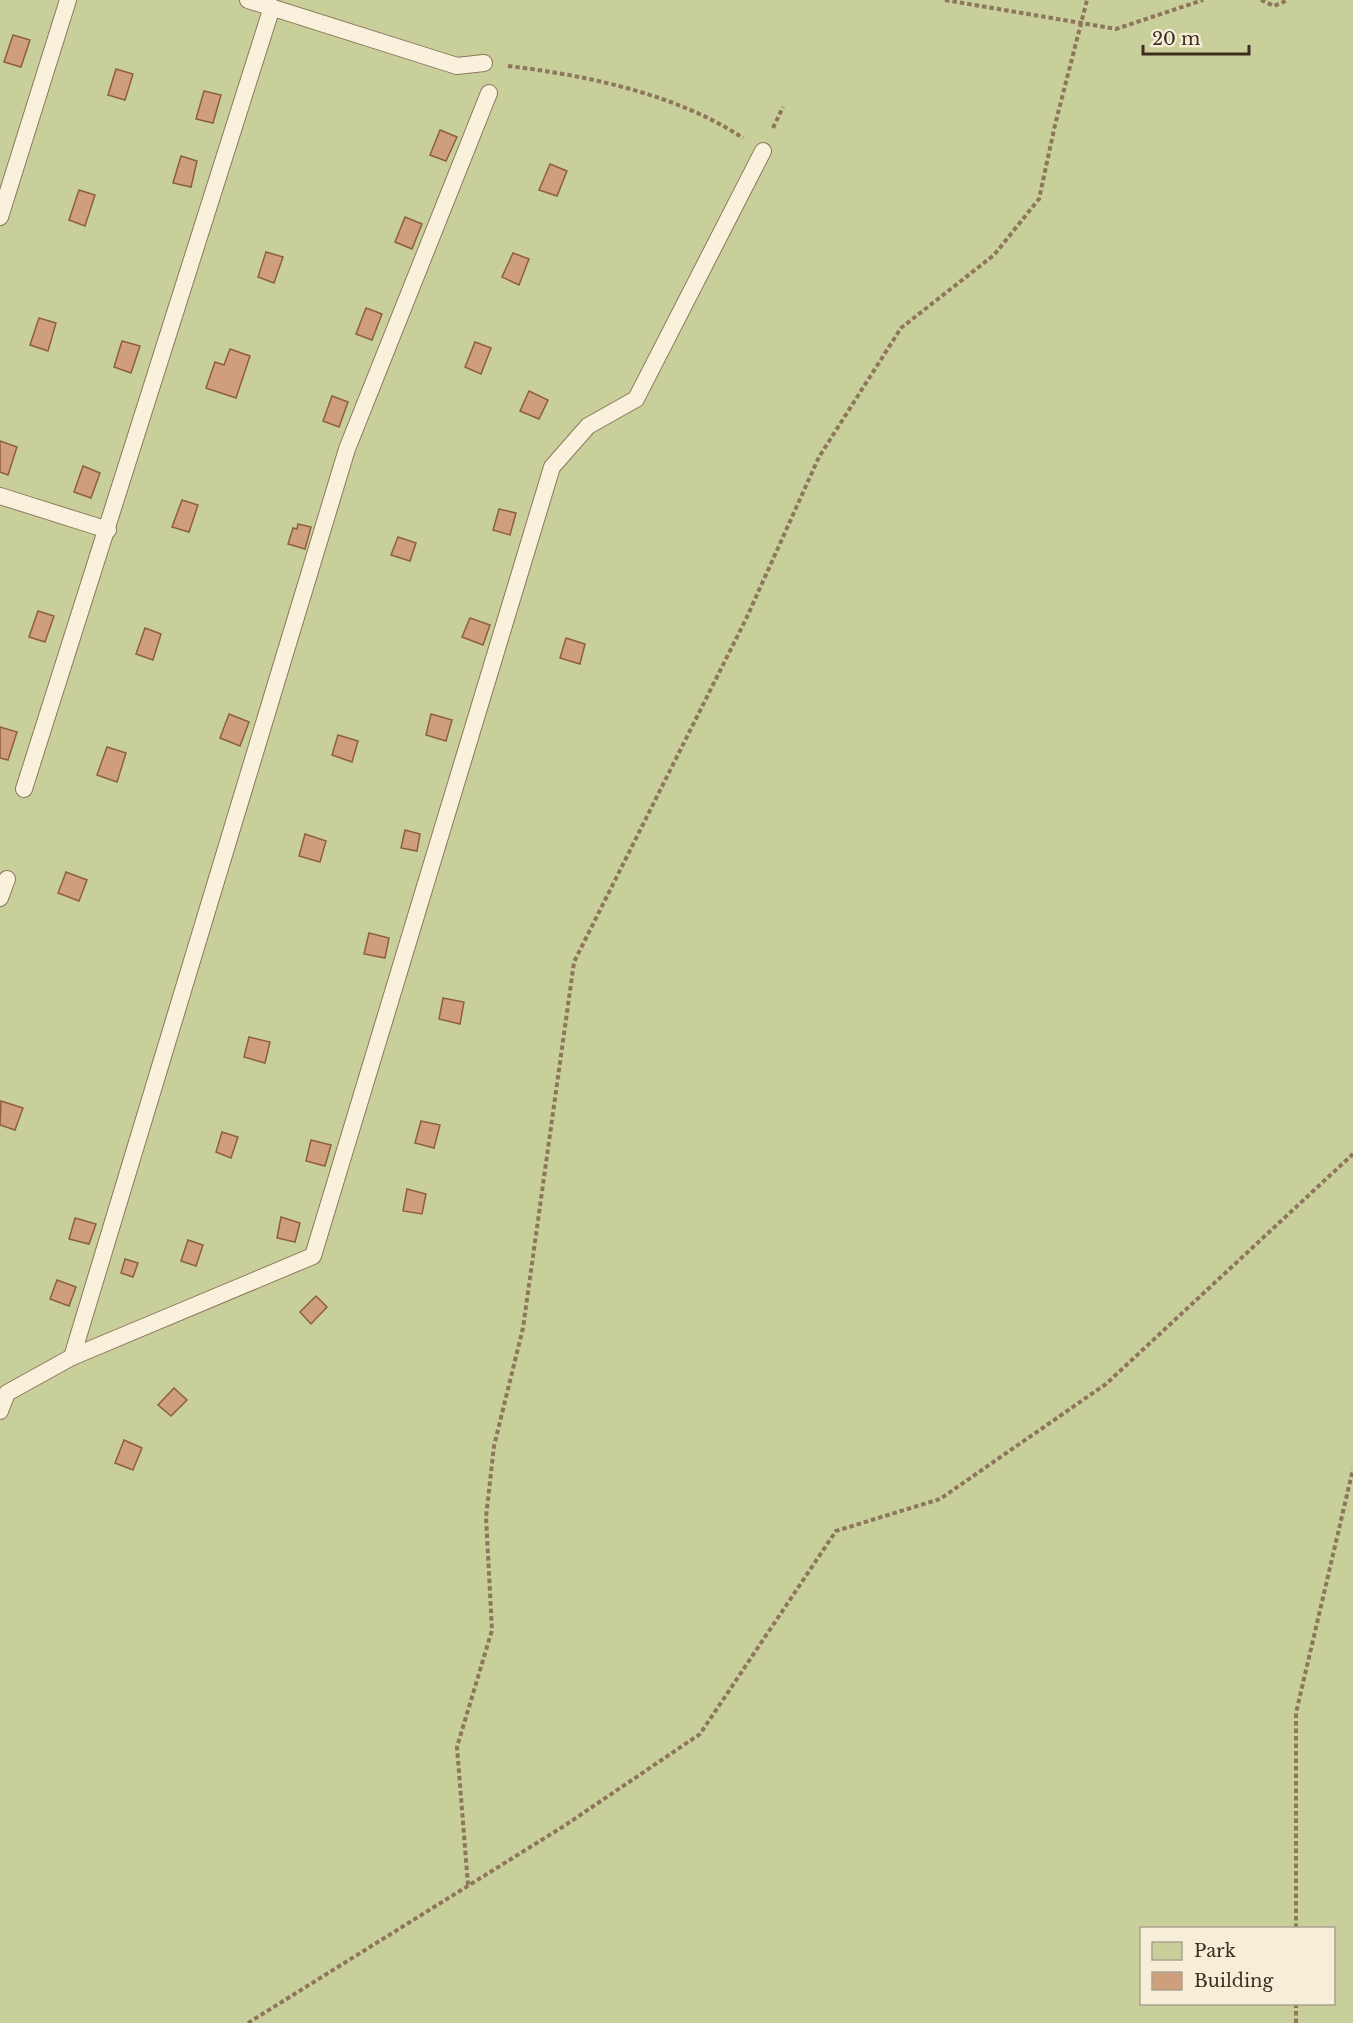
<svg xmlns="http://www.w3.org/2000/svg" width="1353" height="2023" viewBox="0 0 1353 2023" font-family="'Libre Baskerville',serif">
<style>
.green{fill:#c9cf9b;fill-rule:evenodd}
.building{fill:#cf9f7d;stroke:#8d5f41;stroke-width:1.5}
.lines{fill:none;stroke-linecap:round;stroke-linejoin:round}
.lane-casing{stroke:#8d765c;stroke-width:18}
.path{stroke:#8d765c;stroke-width:4;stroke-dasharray:4.5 3;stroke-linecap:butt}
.lane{stroke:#faf1dc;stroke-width:16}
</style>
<rect width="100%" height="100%" fill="#f0e4c8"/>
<path class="green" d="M0,0H1353V2023H0ZM1142,1928H1334V2004H1142Z"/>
<g class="building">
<polygon points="13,35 30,40 21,67 4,62"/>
<polygon points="116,69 133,74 125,100 108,95"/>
<polygon points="204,91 221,95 213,123 196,119"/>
<polygon points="440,130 457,137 446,161 430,155"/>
<polygon points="181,156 197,161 191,187 173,183"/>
<polygon points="550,164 567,171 557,196 539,190"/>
<polygon points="79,190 95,195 85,226 69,220"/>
<polygon points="405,217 422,224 412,249 395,242"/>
<polygon points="266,252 283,257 274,283 258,277"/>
<polygon points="513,253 529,259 519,285 502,277"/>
<polygon points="366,308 382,314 372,340 356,334"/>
<polygon points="39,318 56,323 48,351 30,345"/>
<polygon points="122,341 140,346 131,373 114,367"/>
<polygon points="475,342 491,348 481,374 465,367"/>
<polygon points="230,349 250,356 236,398 206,388 215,362 224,365"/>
<polygon points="529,391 548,400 539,419 520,411"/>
<polygon points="332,396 348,402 339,427 323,421"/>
<polygon points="0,441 17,447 8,475 0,472"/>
<polygon points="83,466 100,473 91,498 74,492"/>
<polygon points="182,500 198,505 189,532 172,527"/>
<polygon points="499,509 516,513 510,535 493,530"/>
<polygon points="298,524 311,527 305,549 288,544 293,528 297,529"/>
<polygon points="398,537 416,543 410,561 391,555"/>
<polygon points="38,611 54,616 45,642 29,637"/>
<polygon points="470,618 490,625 483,645 462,637"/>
<polygon points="145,628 161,634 153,660 136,654"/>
<polygon points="566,638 585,644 580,664 560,658"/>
<polygon points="229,714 249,722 240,746 220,738"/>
<polygon points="431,714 452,720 446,741 426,735"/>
<polygon points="0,727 17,732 8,760 0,758"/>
<polygon points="338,735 358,741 352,762 332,755"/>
<polygon points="107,747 126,753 117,782 97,775"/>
<polygon points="405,830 420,834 417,851 401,848"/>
<polygon points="305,834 326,841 320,862 299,856"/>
<polygon points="66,872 87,880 79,901 58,893"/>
<polygon points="369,933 389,938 385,958 364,954"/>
<polygon points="443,998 464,1002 460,1024 439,1019"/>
<polygon points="249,1037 270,1042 265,1063 244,1057"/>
<polygon points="1,1101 23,1108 15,1130 0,1125"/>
<polygon points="421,1121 440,1125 434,1148 415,1143"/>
<polygon points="222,1132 238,1137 231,1158 216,1152"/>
<polygon points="311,1140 331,1145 325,1166 306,1161"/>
<polygon points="407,1189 426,1194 422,1214 403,1211"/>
<polygon points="281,1217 300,1223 295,1242 277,1238"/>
<polygon points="75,1218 96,1224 89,1244 69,1239"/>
<polygon points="188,1240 203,1245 196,1266 181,1261"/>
<polygon points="125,1259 138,1263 133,1277 121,1273"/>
<polygon points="57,1280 76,1287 69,1306 50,1299"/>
<polygon points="316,1296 327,1307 311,1324 300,1312"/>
<polygon points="174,1388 187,1400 171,1416 158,1405"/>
<polygon points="124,1440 142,1448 133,1470 115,1463"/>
</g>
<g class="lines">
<defs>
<g id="lane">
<polyline points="248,0 457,66 484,63"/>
<polyline points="0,217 68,0"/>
<polyline points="0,496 108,530"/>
<polyline points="24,789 272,7"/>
<polyline points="0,898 7,879"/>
<polyline points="72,1357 347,449 489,93"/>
<polyline points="0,1411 7,1393 72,1357 313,1256 552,467 588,426 636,399 763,151"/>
</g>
</defs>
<use href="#lane" class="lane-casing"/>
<g class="path">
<polyline points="945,0 1116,29 1203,0"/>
<polyline points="1261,0 1274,6 1288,0"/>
<path d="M508,66C585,75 677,94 743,138"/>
<polyline points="773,128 783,107"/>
<polyline points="468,1885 457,1747 492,1630 486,1517 494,1446 523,1328 574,962 746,619 819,457 901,328 994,255 1039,199 1055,125 1087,0"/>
<polyline points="1296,1928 1296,1713 1353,1469"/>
<polyline points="248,2023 564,1826 700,1734 836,1531 940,1499 1106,1384 1353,1154"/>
<polyline points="1296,2023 1296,2004"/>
</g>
<use href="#lane" class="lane"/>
</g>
<rect x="1140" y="1927" width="195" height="78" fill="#f7eed8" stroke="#ada18e" stroke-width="1.5"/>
<rect x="1152" y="1942" width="30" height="18" fill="#c9cf9b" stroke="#ada18e" stroke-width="1.5"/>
<text x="1194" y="1957" font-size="18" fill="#3d2e20">Park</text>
<rect x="1152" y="1972" width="30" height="18" fill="#cf9f7d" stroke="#ada18e" stroke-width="1.5"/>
<text x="1194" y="1987" font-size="18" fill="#3d2e20">Building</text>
<path d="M1143 45v9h106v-9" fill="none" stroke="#3d2e20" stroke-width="3"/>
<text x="1152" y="45" font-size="18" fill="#3d2e20" stroke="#f7eed8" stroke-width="4.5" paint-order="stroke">20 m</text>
</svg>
